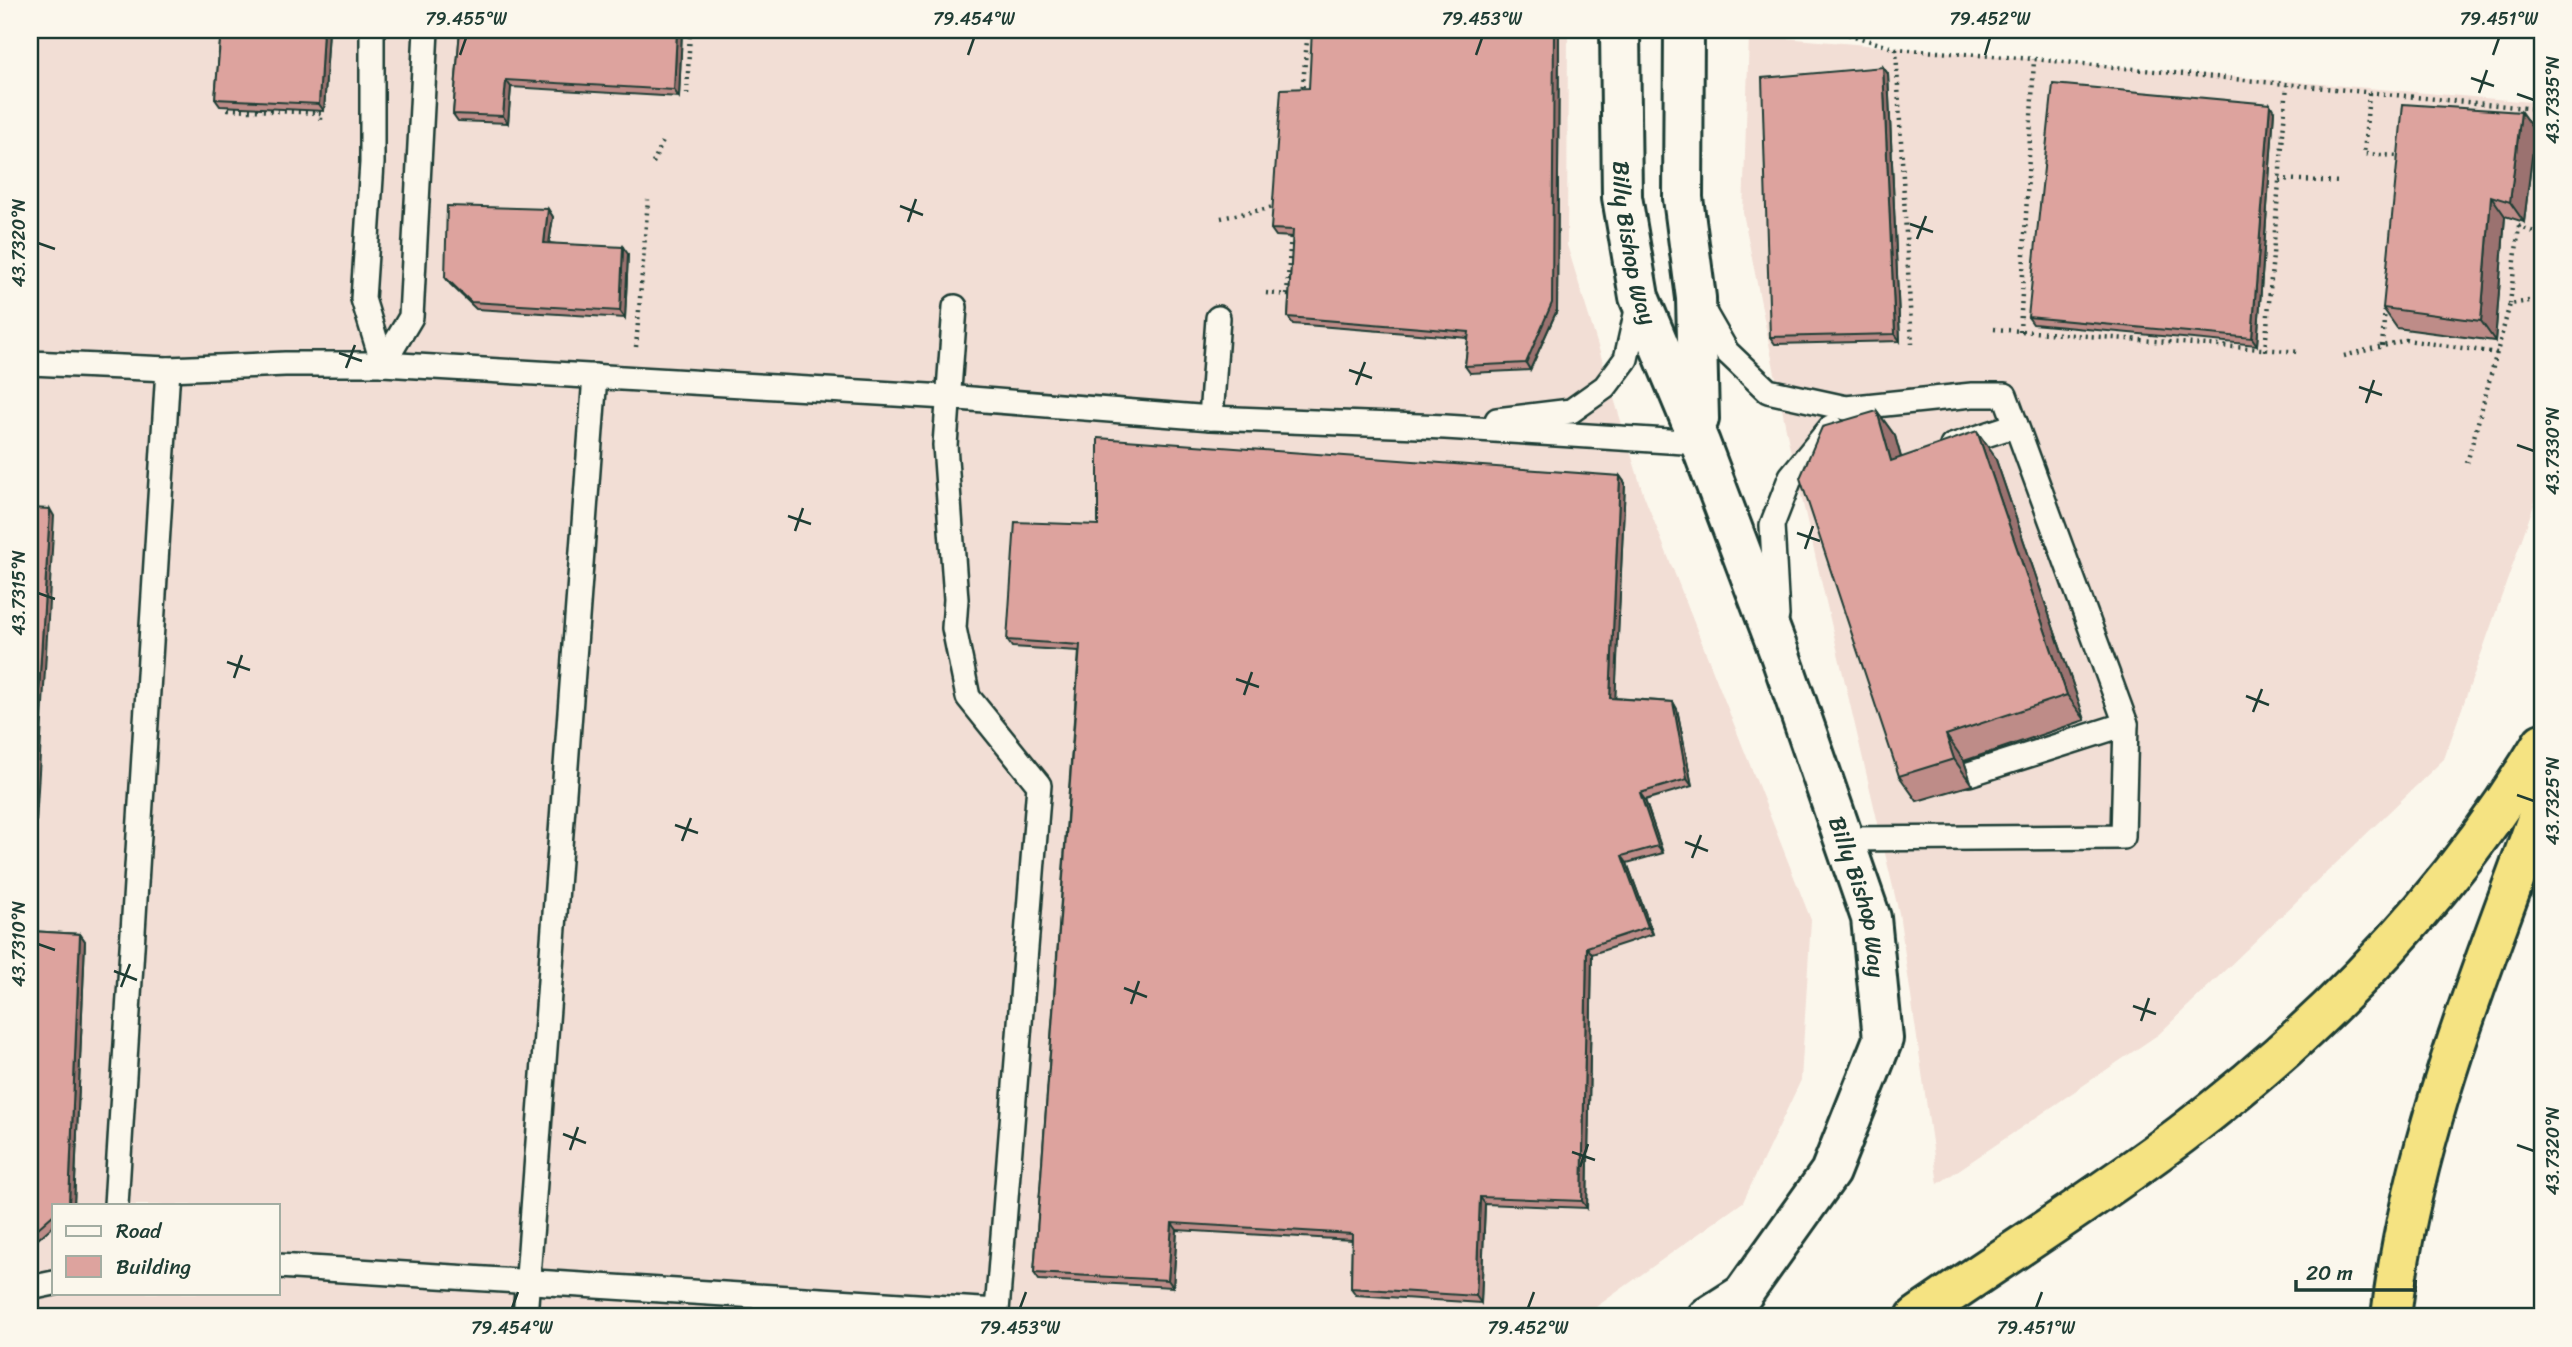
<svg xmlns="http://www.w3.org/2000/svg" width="2572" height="1347" viewBox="0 0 2572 1347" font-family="Sriracha,sans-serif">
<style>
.built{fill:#f2ded5;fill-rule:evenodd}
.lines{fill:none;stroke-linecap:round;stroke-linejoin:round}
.lane-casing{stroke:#1f3d34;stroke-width:28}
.street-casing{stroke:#1f3d34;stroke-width:44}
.highway-casing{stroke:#1f3d34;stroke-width:44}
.path{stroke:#1f3d34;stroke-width:4.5;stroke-dasharray:2 5;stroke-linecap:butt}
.lane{stroke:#fbf7ec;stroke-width:23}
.street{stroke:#fbf7ec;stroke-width:38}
.highway{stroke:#f5e382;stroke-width:38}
.wall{fill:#be8c88;stroke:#1f3d34;stroke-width:2}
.shaded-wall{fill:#9b726f;stroke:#1f3d34;stroke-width:2}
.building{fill:#dda39e;stroke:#1f3d34;stroke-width:2}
.ticks{fill:none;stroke:#1f3d34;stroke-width:2.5}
.labels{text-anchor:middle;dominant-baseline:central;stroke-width:5;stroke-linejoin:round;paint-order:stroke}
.street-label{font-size:23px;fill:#1f3d34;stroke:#fbf7ec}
.neatline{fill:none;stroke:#1f3d34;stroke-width:2.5}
.ticks-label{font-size:18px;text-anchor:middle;fill:#1f3d34}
</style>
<rect width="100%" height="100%" fill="#fbf7ec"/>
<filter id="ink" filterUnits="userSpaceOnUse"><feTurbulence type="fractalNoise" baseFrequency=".0143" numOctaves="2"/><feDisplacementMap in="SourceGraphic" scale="14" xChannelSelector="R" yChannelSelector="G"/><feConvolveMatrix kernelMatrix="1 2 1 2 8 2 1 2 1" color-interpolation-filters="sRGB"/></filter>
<g filter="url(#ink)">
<g class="built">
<path d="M30,30H1568L1567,245L1643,493L1811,920L1801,1080L1743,1202L1582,1317H30ZM54,1205H278V1293H54Z"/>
<polygon points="1749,35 2542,103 2542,482 2444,759 2159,1034 1938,1184 1899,913 1789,444 1743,213"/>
</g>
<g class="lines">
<defs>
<g id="lane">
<polyline points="372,30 372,163 363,299 383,364"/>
<polyline points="1700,305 1727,352 1768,391 1846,408 1972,395 2005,395 2126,724 2123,837 1843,839"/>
<polyline points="30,363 168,369 285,364 383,364 946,397 1211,418 1445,427 1700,443"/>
<polyline points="383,364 411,317 426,30"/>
<polyline points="1211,418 1218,318"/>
<polyline points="1497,420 1571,411 1605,387 1626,359 1639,301"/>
<polyline points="1952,446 2016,425"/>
<polyline points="1777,616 1772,525 1791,476 1831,427"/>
<polyline points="1969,774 2126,724"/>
<polyline points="116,1205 168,369"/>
<polyline points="278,1266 997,1311 1039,785 968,697 954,628 956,599 945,445 955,307"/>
<polyline points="30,1288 54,1283"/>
<polyline points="525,1317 595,376"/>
</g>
<g id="street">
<path id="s1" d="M1620,30L1622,197L1639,297L1700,443L1779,652L1871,918L1883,1039L1830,1172L1743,1294L1707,1317"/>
<polyline points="1684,30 1683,198 1696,298 1699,419"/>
</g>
<g id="highway">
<path d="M1916,1317C2004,1256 2096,1199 2182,1134C2324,1026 2450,896 2542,743"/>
<path d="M2391,1317C2411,1141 2482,971 2542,805"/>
</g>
</defs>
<use href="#lane" class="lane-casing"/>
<use href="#street" class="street-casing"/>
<use href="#highway" class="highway-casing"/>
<g class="path">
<polyline points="1835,30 1896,49 2034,59 2536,109 2533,132"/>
<polyline points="1896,49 1912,344"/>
<polyline points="2369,93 2364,154 2399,156 2399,160"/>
<polyline points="687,94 690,30"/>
<polyline points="1302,94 1308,30"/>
<polyline points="223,104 228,109 321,113 321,124"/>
<polyline points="653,163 664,139"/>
<polyline points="2279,179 2341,182"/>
<polyline points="1221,218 1279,206"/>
<polyline points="2518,226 2542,235"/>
<polyline points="1266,293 1287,295 1291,232"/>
<polyline points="2510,304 2520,217"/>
<polyline points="1994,329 2301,352"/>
<polyline points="2020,332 2034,59"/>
<polyline points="2382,346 2385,308"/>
<polyline points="636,347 648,200"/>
<polyline points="2265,351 2287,85"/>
<polyline points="2344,356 2406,340 2497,353"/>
<polyline points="2467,463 2510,304 2542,299"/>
</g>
<use href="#lane" class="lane"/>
<use href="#street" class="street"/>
<use href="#highway" class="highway"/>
</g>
<g class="wall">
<polygon points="221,30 329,30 324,111 220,106 215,99"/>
<polygon points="460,30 682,30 679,97 511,87 508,123 458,121 453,114"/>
<polygon points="1559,37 1557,310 1530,370 1470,373 1465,366 1468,338 1293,324 1288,317 1293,237 1276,236 1271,229 1309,88"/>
<polygon points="1883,67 1888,74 1900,341 1775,344 1770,337"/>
<polygon points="2274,111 2257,345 2033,324 2028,317"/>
<polygon points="2521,112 2535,132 2524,222 2505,216 2495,341 2397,328 2383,308"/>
<polygon points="548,209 553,217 549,243 628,254 625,318 476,309 450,284 445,277"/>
<polygon points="1877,411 1895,436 1901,457 1995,457 2085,720 1964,761 1972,785 1917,801 1899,776"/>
<polygon points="1620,476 1625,483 1615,698 1673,702 1677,709 1692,786 1645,800 1663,853 1627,863 1653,934 1592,954 1587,1208 1485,1204 1481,1303 1356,1295 1351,1288 1352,1240 1177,1230 1173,1287 1039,1280 1034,1273 1079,651 1012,647 1007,640 1098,525"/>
<polygon points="30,931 80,934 85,941 74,1205 54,1205 54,1225 30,1246"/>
</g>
<g class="shaded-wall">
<polygon points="323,30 329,30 324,111 319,104"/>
<polygon points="677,30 682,30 679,97 674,90"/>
<polygon points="1554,30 1559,37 1557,310 1530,370 1526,363"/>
<polygon points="1883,67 1888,74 1900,341 1895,334"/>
<polygon points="506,80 511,87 508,123 503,116"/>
<polygon points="2270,104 2274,111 2257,345 2252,338"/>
<polygon points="2521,112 2535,132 2524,222 2510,202"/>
<polygon points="2491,196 2505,216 2495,341 2481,321"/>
<polygon points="548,209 553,217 548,250 544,243"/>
<polygon points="623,247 628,254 625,318 620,311"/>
<polygon points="1877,411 1895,436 1909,487 1891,461"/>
<polygon points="1977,431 1995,457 2085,720 2067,695"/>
<polygon points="1620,476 1625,483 1615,705 1610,698"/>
<polygon points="50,509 54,516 30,926 30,837"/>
<polygon points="1673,702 1677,709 1692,786 1687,779"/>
<polygon points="1946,735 1964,761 1972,785 1954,759"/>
<polygon points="1640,793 1645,800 1663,853 1658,846"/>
<polygon points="1622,856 1627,863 1653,934 1648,927"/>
<polygon points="80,934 85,941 74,1205 71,1205 69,1202"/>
<polygon points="1587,947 1592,954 1587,1208 1582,1201"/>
<polygon points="1480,1197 1485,1204 1481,1303 1476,1296"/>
<polygon points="1172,1223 1177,1230 1173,1287 1168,1280"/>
</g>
<g class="building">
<polygon points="221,30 323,30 319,104 215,99"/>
<polygon points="460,30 677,30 674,90 506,80 503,116 453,114"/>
<polygon points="1312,30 1554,30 1552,303 1526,363 1465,366 1469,332 1288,317 1293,230 1271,229 1281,89 1309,88"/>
<polygon points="1883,67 1895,334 1770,337 1762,78"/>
<polygon points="2053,84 2270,104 2252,338 2028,317"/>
<polygon points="2403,104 2521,112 2510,202 2491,196 2481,321 2383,308"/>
<polygon points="447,206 548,209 544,243 623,247 620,311 471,302 445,277"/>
<polygon points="1877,411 1891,461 1977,431 2067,695 1946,735 1954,759 1899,776 1800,478 1822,427"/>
<polygon points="1098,438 1620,476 1610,698 1673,702 1687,779 1640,793 1658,846 1622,856 1648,927 1587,947 1582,1201 1480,1197 1476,1296 1351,1288 1352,1234 1172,1223 1168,1280 1034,1273 1080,645 1007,640 1015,522 1098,525"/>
<polygon points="30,508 50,509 30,837"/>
<polygon points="30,931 80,934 69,1202 64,1205 54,1205 54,1214 30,1235"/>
</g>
</g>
<path class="ticks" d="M460,55L466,38M968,55L974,38M1476,55L1482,38M1985,55L1990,38M2493,55L2499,38M2471,78L2494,86M2479,93L2487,70M2517,94L2534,100M900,206L923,215M908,222L916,199M1910,224L1933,232M1917,239L1926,216M38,243L55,249M339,353L362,361M346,368L355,345M1349,370L1372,378M1356,385L1365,362M2359,387L2382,395M2366,403L2374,380M2517,445L2534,451M788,516L811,524M795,531L803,508M1797,533L1820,541M1805,549L1813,526M38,593L55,599M227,662L250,670M234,678L242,655M1236,679L1259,687M1244,695L1252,672M2246,696L2269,705M2253,712L2262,689M2517,795L2534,801M675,825L698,833M682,841L691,818M1685,842L1708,851M1692,858L1701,835M38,944L55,950M114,971L137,980M121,987L130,964M1124,988L1147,997M1131,1004L1139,981M2133,1006L2156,1014M2141,1021L2149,998M563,1134L586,1143M2517,1145L2534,1151M570,1150L578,1127M1572,1152L1595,1160M1580,1167L1588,1144M512,1308L518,1292M1020,1308L1026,1292M1528,1308L1534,1292M2036,1308L2042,1292"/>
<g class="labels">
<g class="street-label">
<text stroke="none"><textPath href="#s1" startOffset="214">Billy Bishop Way</textPath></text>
<text stroke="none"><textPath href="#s1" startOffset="908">Billy Bishop Way</textPath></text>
</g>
</g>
<rect width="2572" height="1347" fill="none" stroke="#fbf7ec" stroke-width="77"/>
<rect x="52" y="1204" width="228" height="91" fill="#fbf7ec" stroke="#a3ada2" stroke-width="2"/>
<rect x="66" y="1226" width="35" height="10" fill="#fbf7ec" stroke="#a3ada2" stroke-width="2"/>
<text x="116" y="1238" font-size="21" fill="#1f3d34">Road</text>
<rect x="66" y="1256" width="35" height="21" fill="#dda39e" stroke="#a3ada2" stroke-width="2"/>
<text x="116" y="1274" font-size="21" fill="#1f3d34">Building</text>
<path d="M2296 1280v10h119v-10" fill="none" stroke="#1f3d34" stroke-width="3.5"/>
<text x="2306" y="1280" font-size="21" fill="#1f3d34" stroke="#fbf7ec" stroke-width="5" paint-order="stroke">20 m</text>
<rect x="38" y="38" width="2496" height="1270" class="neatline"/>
<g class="ticks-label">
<text x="466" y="25">79.455°W</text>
<text x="974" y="25">79.454°W</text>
<text x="1482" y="25">79.453°W</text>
<text x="1990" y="25">79.452°W</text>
<text x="2499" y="25">79.451°W</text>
<text transform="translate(2553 100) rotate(-90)" y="6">43.7335°N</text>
<text transform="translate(19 243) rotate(-90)" y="6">43.7320°N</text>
<text transform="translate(2553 451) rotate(-90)" y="6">43.7330°N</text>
<text transform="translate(19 593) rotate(-90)" y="6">43.7315°N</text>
<text transform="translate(2553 801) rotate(-90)" y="6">43.7325°N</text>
<text transform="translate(19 944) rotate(-90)" y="6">43.7310°N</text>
<text transform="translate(2553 1151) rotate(-90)" y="6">43.7320°N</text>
<text x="512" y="1334">79.454°W</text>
<text x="1020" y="1334">79.453°W</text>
<text x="1528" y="1334">79.452°W</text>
<text x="2036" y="1334">79.451°W</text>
</g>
</svg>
